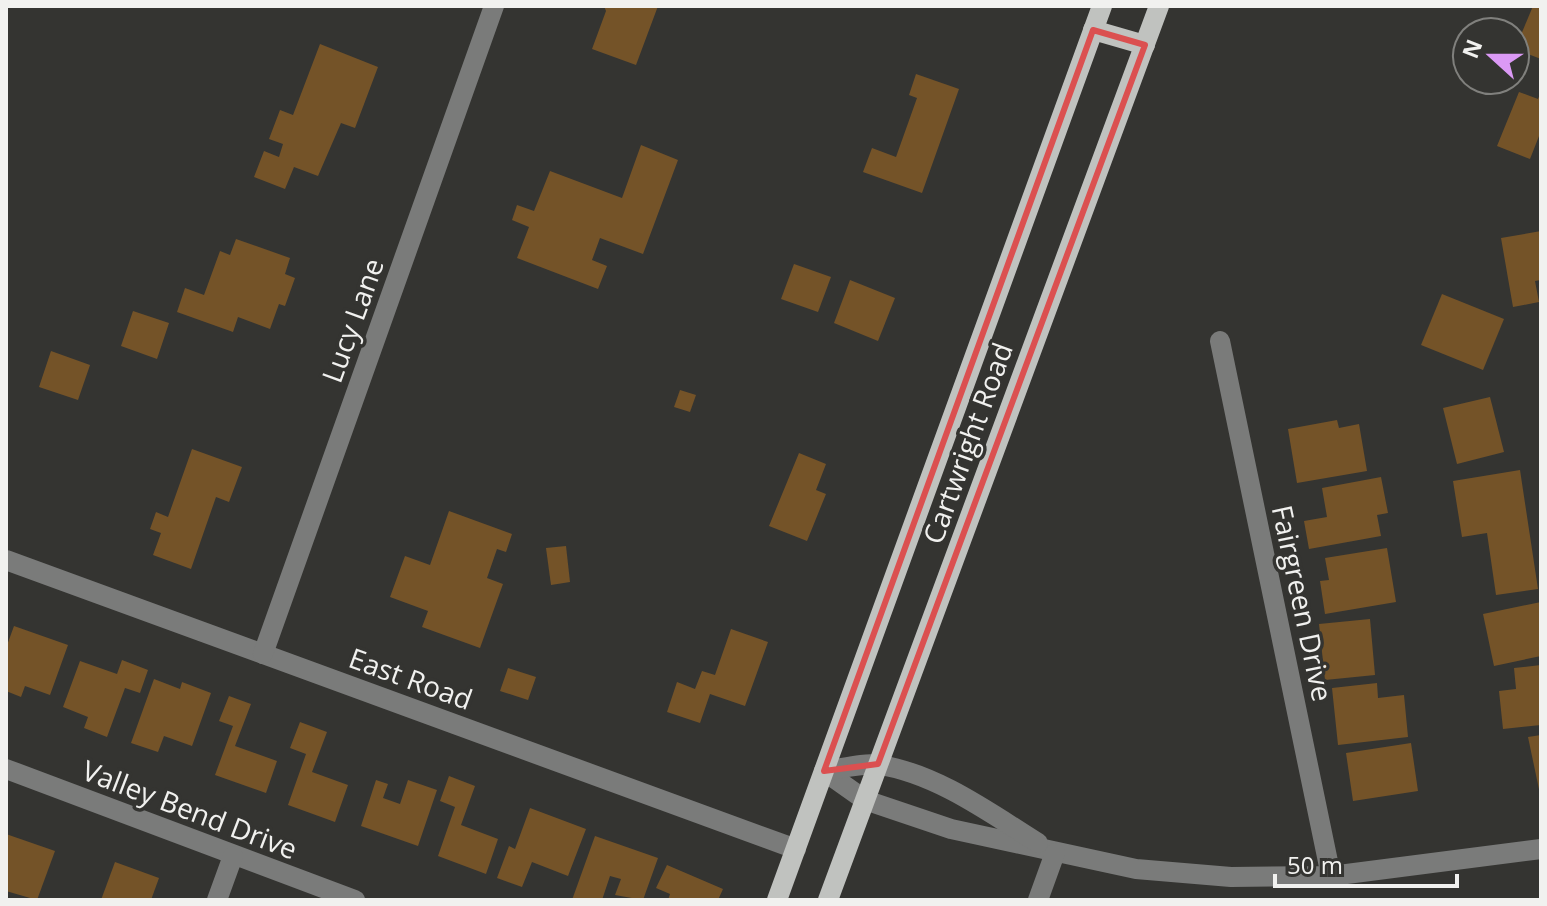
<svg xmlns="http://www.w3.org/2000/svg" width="1547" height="906" viewBox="0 0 1547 906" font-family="'Open Sans',sans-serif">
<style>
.building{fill:#745328}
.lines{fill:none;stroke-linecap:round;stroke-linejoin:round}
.minor{stroke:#7a7b7a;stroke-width:20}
.major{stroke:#c0c2bf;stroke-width:20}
.marked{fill:none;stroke:#db5050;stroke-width:6;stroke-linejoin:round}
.labels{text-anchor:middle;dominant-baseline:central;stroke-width:7;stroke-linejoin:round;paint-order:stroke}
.street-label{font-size:28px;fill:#f1f1ef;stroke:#343431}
</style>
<rect width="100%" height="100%" fill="#343431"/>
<g class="building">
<polygon points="604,6 658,6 636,65 592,49 606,11"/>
<polygon points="1533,6 1541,6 1541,59 1515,49"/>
<polygon points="320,44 378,67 355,128 341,123 318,176 294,167 285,189 254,177 264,151 279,157 283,144 269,139 280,110 293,115"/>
<polygon points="916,74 959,89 922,193 863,172 872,148 896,157 917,98 909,95"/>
<polygon points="1519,92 1538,99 1541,92 1541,131 1530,159 1497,146"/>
<polygon points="641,145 678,160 643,254 600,238 592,260 607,266 598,289 517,258 529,227 512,220 517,205 534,211 550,171 622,198"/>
<polygon points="1541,231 1541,280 1535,281 1539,302 1513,307 1501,238"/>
<polygon points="236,239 290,258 285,274 295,278 285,306 279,304 270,329 238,317 233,332 177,312 185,288 204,295 220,251 230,255"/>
<polygon points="794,264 831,277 818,312 781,299"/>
<polygon points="850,280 895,298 878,341 834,323"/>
<polygon points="1442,294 1504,319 1483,370 1421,345"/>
<polygon points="133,311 169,323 157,359 121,346"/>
<polygon points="51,351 90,365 78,400 39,387"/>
<polygon points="680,390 696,395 690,412 674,407"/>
<polygon points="1490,397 1504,452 1457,464 1443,408"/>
<polygon points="1337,420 1339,428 1359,424 1367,471 1297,483 1288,429"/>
<polygon points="192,449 242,467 229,502 216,497 191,569 153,555 161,533 150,529 156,512 168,517"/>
<polygon points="799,453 826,464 816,490 826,494 807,541 769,526"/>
<polygon points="1520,470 1538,589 1496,595 1487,533 1462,537 1453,481"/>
<polygon points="1381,477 1388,513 1377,515 1381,536 1309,549 1304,521 1327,517 1322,488"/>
<polygon points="449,511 512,534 506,552 497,549 487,578 503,584 480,648 422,627 428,611 390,597 405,556 430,565"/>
<polygon points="566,546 570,582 551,585 546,548"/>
<polygon points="1387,548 1396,602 1325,614 1320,581 1329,580 1325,558"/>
<polygon points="1541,602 1541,656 1494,666 1483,614"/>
<polygon points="1370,619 1375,675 1325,680 1319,624"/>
<polygon points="14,626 68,645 50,695 25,686 21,697 6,691 6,648"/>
<polygon points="731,629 768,642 745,706 710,694 700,723 667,712 677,682 695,689 702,671 715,675"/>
<polygon points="122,660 148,670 140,693 125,688 107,737 84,728 88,717 63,707 80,661 117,674"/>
<polygon points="1541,665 1541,725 1503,729 1499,691 1516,689 1514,668"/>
<polygon points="508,668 536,677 528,700 500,691"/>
<polygon points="154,679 180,689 182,682 211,693 192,746 164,736 158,752 131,743"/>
<polygon points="1377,683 1378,698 1404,695 1408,737 1338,745 1332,688"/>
<polygon points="229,696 251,704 235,746 277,761 266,793 215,775 233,726 219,721"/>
<polygon points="300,722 327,732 312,772 348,785 335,822 288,805 306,754 290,748"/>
<polygon points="1541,735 1541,794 1540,794 1528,737"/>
<polygon points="1411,743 1418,791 1353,801 1346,753"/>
<polygon points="449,776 475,786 461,825 498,839 486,874 438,856 455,807 440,801"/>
<polygon points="376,780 388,784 383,798 400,804 408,780 437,790 418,846 361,826"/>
<polygon points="530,808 586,829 568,876 532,862 522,887 497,878 509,846 515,849"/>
<polygon points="6,834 55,851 37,900 6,891"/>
<polygon points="595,836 658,858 643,900 615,895 621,879 610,876 602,900 572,900"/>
<polygon points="115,862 159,878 151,900 101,900"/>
<polygon points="667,865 723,889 718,900 668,900 670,894 656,888"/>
</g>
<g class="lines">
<g class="minor">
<polyline points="1220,341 1331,876"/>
<polyline points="6,560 796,849"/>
<polyline points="263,654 494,6"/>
<polyline points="6,769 355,900"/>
<polyline points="824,771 865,800 951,829 1136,869 1231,877 1331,876 1541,849"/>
<path d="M824,771C841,769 863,762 880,765C937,774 990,813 1038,843"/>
<polyline points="217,900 233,856"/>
<polyline points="1038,900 1055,853"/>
</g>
<g class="major">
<polyline points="1093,30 1145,45"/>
<polyline points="777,900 1102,6"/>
<polyline points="828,900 1159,6"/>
</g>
</g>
<path class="marked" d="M1093,30L1145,45L878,764L824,771Z"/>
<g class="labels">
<g class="street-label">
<text transform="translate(352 320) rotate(-70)">Lucy Lane</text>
<text transform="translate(967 443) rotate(-70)">Cartwright Road</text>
<text transform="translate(1303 603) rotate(78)">Fairgreen Drive</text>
<text transform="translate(411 678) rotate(20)">East Road</text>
<text transform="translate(190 809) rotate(21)">Valley Bend Drive</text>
</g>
</g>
<rect width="1547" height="906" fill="none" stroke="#f1f1ef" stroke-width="16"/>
<g transform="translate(1491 56) rotate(291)"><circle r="38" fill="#343431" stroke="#80807d" stroke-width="2"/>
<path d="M0-6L14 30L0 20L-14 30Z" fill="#db99f5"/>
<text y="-12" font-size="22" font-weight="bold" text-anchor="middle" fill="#f1f1ef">N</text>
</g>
<path d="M1275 874v12h182v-12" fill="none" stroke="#f1f1ef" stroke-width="4"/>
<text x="1287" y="874" font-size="24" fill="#f1f1ef" stroke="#343431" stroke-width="6" paint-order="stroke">50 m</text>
</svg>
